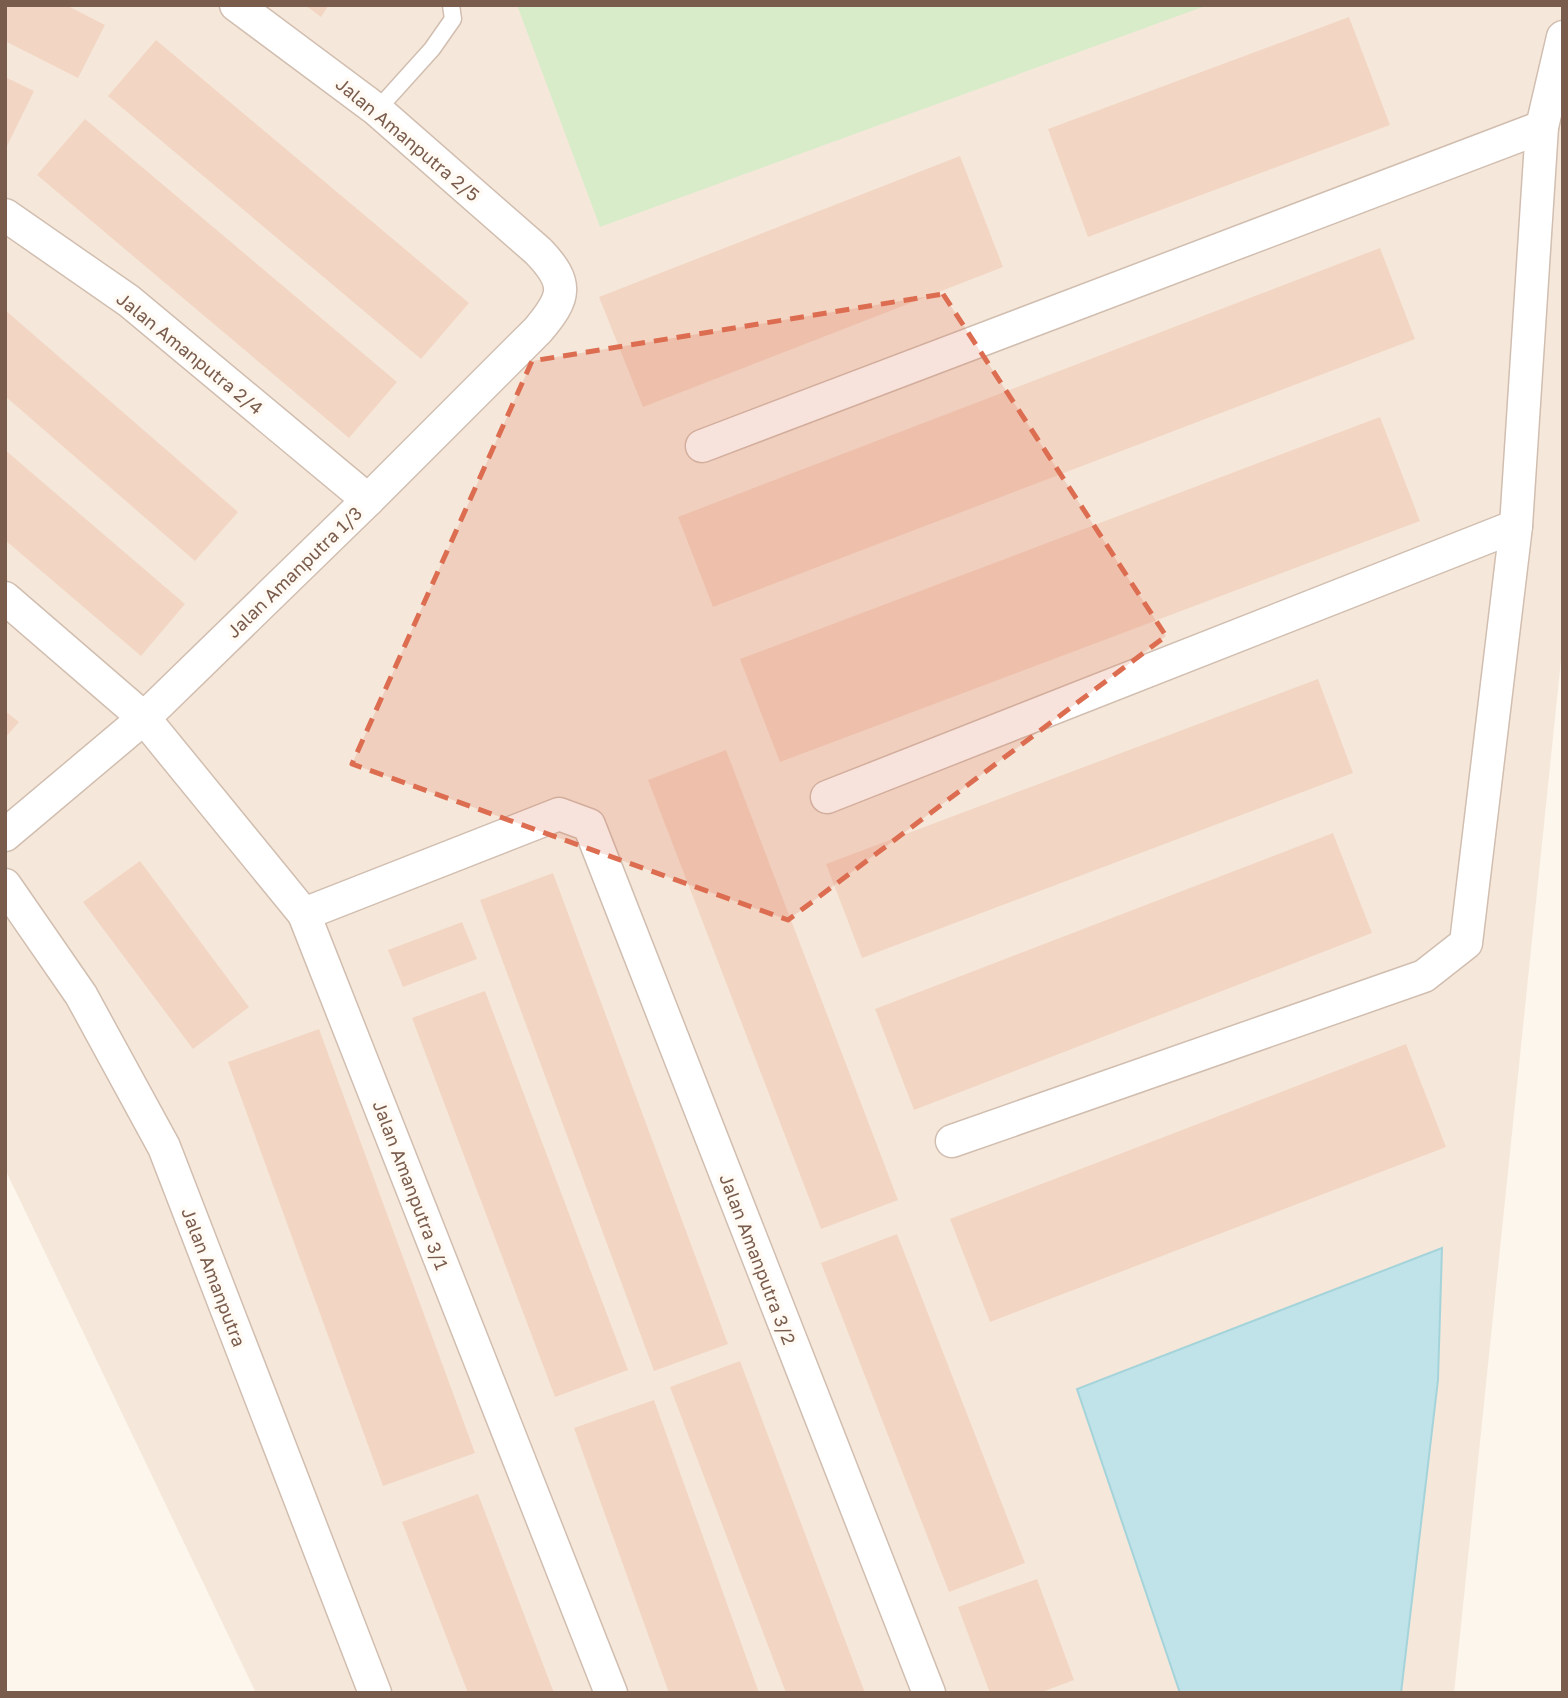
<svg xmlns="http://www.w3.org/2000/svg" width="1568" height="1698" viewBox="0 0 1568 1698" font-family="'Golos Text',sans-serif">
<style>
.residential{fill:#f5e8da}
.green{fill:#d8ecc9}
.water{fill:#bfe3e8;stroke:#a5d3da;stroke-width:2}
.building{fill:#f3d5c3}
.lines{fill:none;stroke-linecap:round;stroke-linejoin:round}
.lane-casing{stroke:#d1beb0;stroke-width:19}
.street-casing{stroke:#d1beb0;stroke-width:35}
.lane{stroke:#fff;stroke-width:16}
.street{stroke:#fff;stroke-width:32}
.marked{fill:#dc6d51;fill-opacity:0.2;stroke:#dc6d51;stroke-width:5;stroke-dasharray:14 9;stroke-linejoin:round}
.labels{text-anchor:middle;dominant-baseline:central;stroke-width:7;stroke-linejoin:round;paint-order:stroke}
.street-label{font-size:18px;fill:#7a5c4d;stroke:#fffaf3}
</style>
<rect width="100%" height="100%" fill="#fdf6ec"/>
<polygon class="residential" points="5,5 1563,5 1563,641 1454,1693 256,1693 5,1169"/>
<polygon class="green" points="517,5 1208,5 600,227"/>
<polygon class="water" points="1442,1248 1438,1380 1401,1693 1180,1693 1077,1389"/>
<g class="building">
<polygon points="5,5 66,5 105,25 78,78 5,41"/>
<polygon points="305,5 329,5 321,17"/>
<polygon points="1349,17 1390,125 1088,237 1048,129"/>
<polygon points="156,40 469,303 421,359 108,96"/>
<polygon points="5,77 34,91 5,150"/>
<polygon points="85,119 397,382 349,438 37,175"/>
<polygon points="960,156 1003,267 643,407 599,297"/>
<polygon points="1380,248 1415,339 713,607 678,517"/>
<polygon points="5,310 238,512 195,561 5,396"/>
<polygon points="1380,417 1420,521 780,762 740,659"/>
<polygon points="5,450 185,604 141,656 5,540"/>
<polygon points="1318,679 1353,773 862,958 826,864"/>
<polygon points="5,711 19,722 5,738"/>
<polygon points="726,750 898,1200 821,1229 648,780"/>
<polygon points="1333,833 1372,933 914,1110 875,1009"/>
<polygon points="140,861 249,1007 193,1049 83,902"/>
<polygon points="553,873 728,1344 654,1371 480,900"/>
<polygon points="462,922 477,959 403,987 388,950"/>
<polygon points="485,991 628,1370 555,1397 412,1018"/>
<polygon points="319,1029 475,1453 383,1486 228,1062"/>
<polygon points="1406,1044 1446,1147 990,1322 950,1219"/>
<polygon points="897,1234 1025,1563 949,1592 821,1263"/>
<polygon points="740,1361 865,1693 786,1693 670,1387"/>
<polygon points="654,1400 759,1693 669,1693 574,1428"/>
<polygon points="478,1494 554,1693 468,1693 402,1522"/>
<polygon points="1037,1579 1074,1680 1039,1693 990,1693 958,1607"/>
</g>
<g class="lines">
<defs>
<polyline id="lane" points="377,110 432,49 453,19 451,5"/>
<g id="street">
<polyline points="5,215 129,301 368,500"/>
<polyline points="702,446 1542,127"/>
<polyline points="5,598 144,718 304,914 611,1693"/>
<polyline points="827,797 1516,526"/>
<path d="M5,835L144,718L368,500L538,330C566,297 569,283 538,251L377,110L236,5"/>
<polyline points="5,885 81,995 164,1147 375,1693"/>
<polyline points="304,914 559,814 589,825 929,1693"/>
<polyline points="952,1141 1424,976 1466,943 1516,526 1542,127 1563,37"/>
</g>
</defs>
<use href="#lane" class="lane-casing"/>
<use href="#street" class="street-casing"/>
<use href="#lane" class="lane"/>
<use href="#street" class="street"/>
</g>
<path class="marked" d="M943,294L1166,636L788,920L352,764L532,361Z"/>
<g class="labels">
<g class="street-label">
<text transform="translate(408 139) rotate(40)">Jalan Amanputra 2/5</text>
<text transform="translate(190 353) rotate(39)">Jalan Amanputra 2/4</text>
<text transform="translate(294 572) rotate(-44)">Jalan Amanputra 1/3</text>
<text transform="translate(411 1185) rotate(69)">Jalan Amanputra 3/1</text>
<text transform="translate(758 1259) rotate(69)">Jalan Amanputra 3/2</text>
<text transform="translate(214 1277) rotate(69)">Jalan Amanputra</text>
</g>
</g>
<rect width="1568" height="1698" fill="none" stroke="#7a5c4d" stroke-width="14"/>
</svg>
